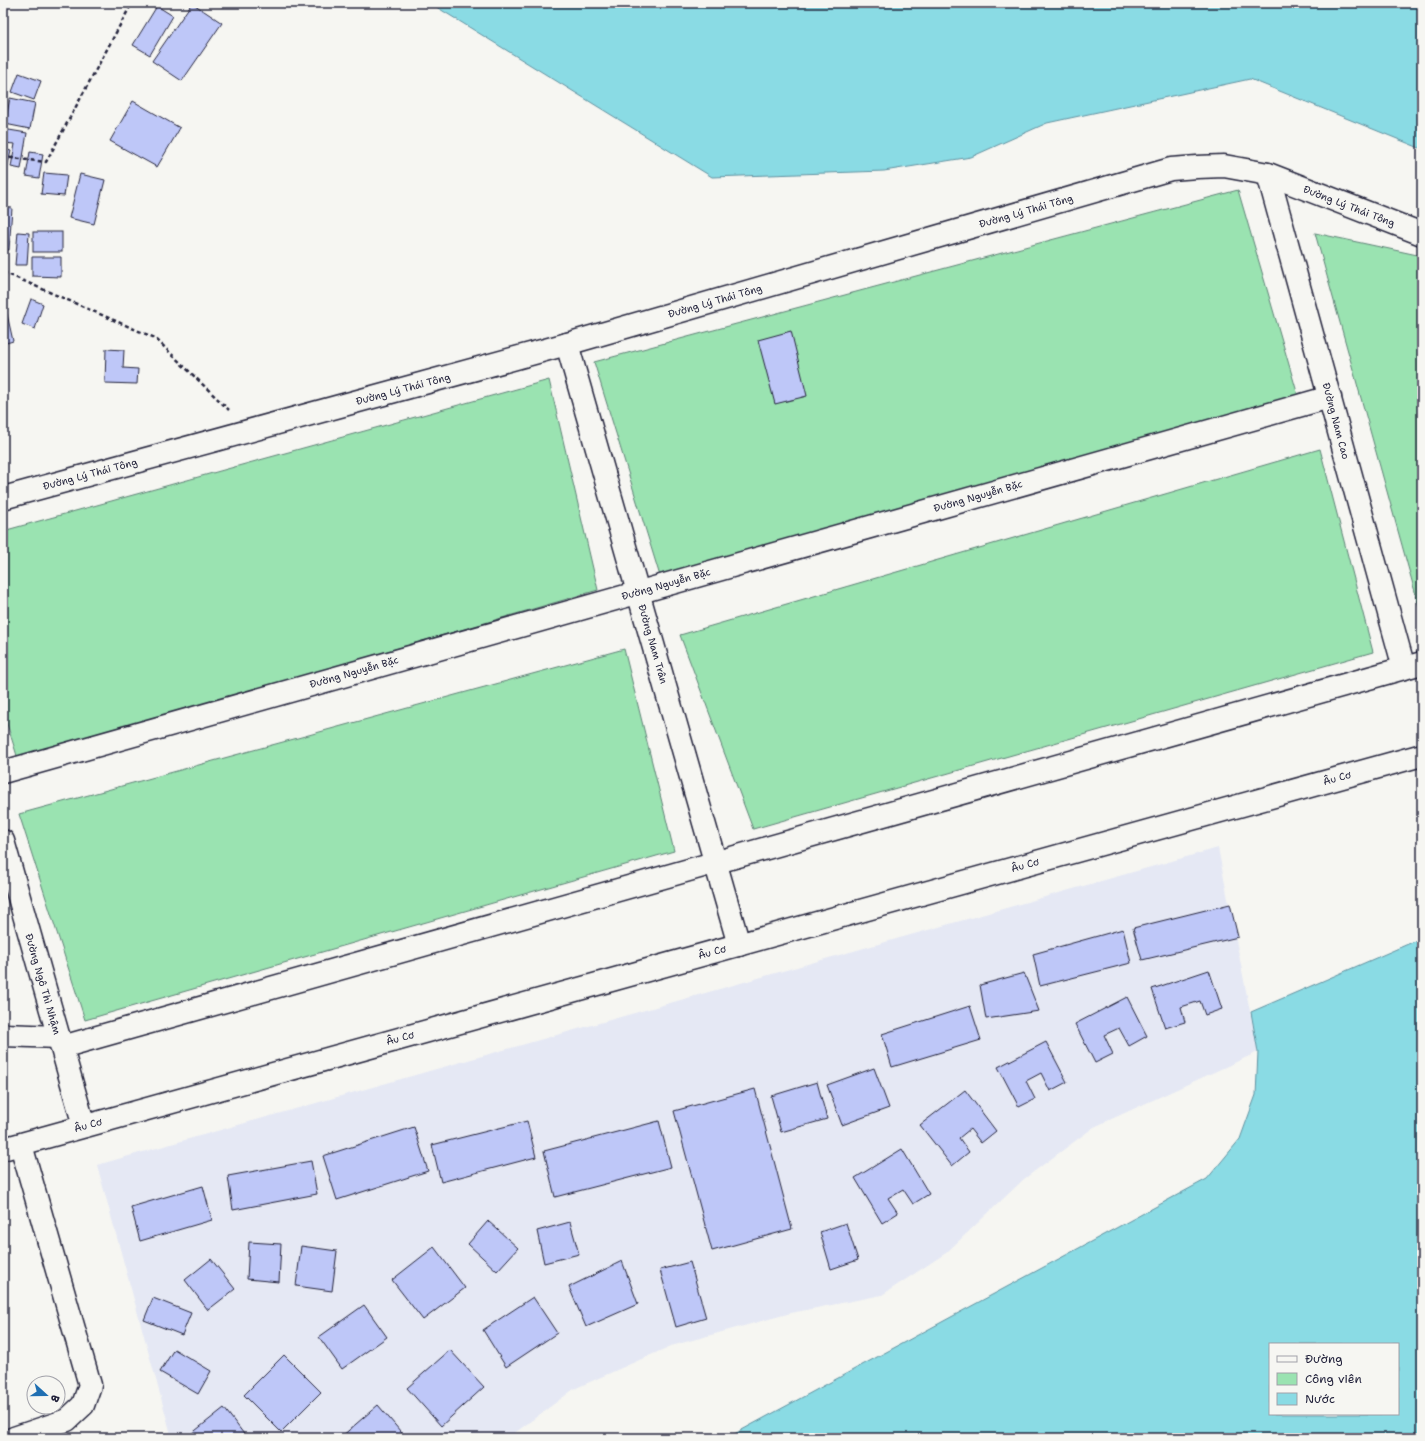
<svg xmlns="http://www.w3.org/2000/svg" width="1425" height="1441" viewBox="0 0 1425 1441" font-family="'Shantell Sans',sans-serif">
<style>
.built{fill:#e5e8f4}
.green{fill:#9ae3b1;stroke:#5e8276}
.water{fill:#8adbe4;stroke:#6091a0;fill-rule:evenodd}
.building{fill:#bec7f8;stroke:#22223b}
.lines{fill:none;stroke-linecap:round;stroke-linejoin:round}
.minor-casing{stroke:#22223b;stroke-width:25}
.major-casing{stroke:#22223b;stroke-width:25}
.path{stroke:#22223b;stroke-width:2.5;stroke-dasharray:4 3;stroke-linecap:butt}
.minor{stroke:#f6f6f2;stroke-width:22}
.major{stroke:#f6f6f2;stroke-width:22}
.labels{text-anchor:middle;dominant-baseline:central;stroke-width:3.5;stroke-linejoin:round;paint-order:stroke}
.street-label{font-size:10px;fill:#22223b;stroke:#f6f6f2}
</style>
<rect width="100%" height="100%" fill="#f6f6f2"/>
<filter id="ink" filterUnits="userSpaceOnUse"><feTurbulence type="fractalNoise" baseFrequency=".025" numOctaves="2"/><feDisplacementMap in="SourceGraphic" scale="8" xChannelSelector="R" yChannelSelector="G"/><feConvolveMatrix kernelMatrix="1 2 1 2 8 2 1 2 1" color-interpolation-filters="sRGB"/></filter>
<g filter="url(#ink)">
<polygon class="built" points="1218,848 1258,1052 1094,1127 1024,1179 946,1253 882,1295 791,1313 671,1346 574,1389 508,1438 172,1438 97,1165"/>
<g class="green">
<polygon points="1238,190 1299,399 664,589 594,362"/>
<polygon points="1315,233 1422,256 1422,617"/>
<polygon points="549,380 598,590 18,759 3,711 3,531"/>
<polygon points="1320,449 1373,652 753,829 680,635"/>
<polygon points="624,649 674,851 85,1020 19,814"/>
</g>
<g class="water">
<polygon points="430,3 1422,3 1422,149 1250,79 1047,123 971,157 884,171 712,177"/>
<path d="M1422,938V1438H727L1207,1179L1240,1139L1256,1095L1258,1052L1251,1012ZM1270,1344H1398V1414H1270Z"/>
</g>
<g class="building">
<polygon points="192,3 222,23 182,81 152,61"/>
<polygon points="216,3 226,3 223,7"/>
<polygon points="157,6 173,16 150,55 133,45"/>
<polygon points="19,73 41,81 34,100 12,92"/>
<polygon points="10,98 35,103 30,129 5,124"/>
<polygon points="133,101 180,128 157,167 110,141"/>
<polygon points="3,129 27,133 21,169 11,167 15,144 3,143"/>
<polygon points="3,149 11,151 4,181 3,181"/>
<polygon points="30,152 43,154 39,178 26,176"/>
<polygon points="44,173 67,175 64,196 41,194"/>
<polygon points="80,174 105,180 94,224 69,218"/>
<polygon points="3,207 12,208 9,250 3,249"/>
<polygon points="18,232 29,233 27,265 15,265"/>
<rect x="33" y="232" width="29" height="20"/>
<polygon points="32,257 61,257 61,277 32,276"/>
<polygon points="31,299 43,304 35,329 22,324"/>
<polygon points="7,314 13,341 3,344 3,315"/>
<polygon points="791,331 807,396 775,404 758,340"/>
<polygon points="106,349 124,350 123,368 138,369 137,384 105,383"/>
<polygon points="1230,904 1238,937 1142,960 1133,928"/>
<polygon points="1123,929 1131,963 1040,986 1033,954"/>
<polygon points="1209,970 1222,1009 1205,1015 1200,1001 1181,1007 1185,1022 1165,1028 1152,989"/>
<polygon points="1024,973 1039,1011 986,1019 980,985"/>
<polygon points="1127,997 1147,1036 1129,1046 1119,1028 1104,1035 1113,1054 1095,1063 1075,1024"/>
<polygon points="970,1006 981,1040 892,1067 882,1034"/>
<polygon points="1046,1042 1067,1082 1050,1091 1041,1073 1026,1081 1035,1099 1019,1107 998,1067"/>
<polygon points="874,1068 889,1108 842,1125 827,1085"/>
<polygon points="817,1082 827,1119 781,1132 771,1096"/>
<polygon points="755,1089 792,1229 712,1251 674,1111"/>
<polygon points="965,1090 996,1131 981,1143 970,1129 959,1138 969,1152 952,1166 920,1125"/>
<polygon points="527,1121 536,1157 441,1182 432,1145"/>
<polygon points="659,1121 671,1167 555,1197 544,1151"/>
<polygon points="414,1127 428,1171 337,1200 323,1156"/>
<polygon points="902,1149 929,1194 913,1204 903,1189 888,1198 898,1213 882,1223 855,1178"/>
<polygon points="311,1161 317,1194 233,1210 228,1176"/>
<polygon points="203,1186 212,1220 140,1241 131,1207"/>
<polygon points="488,1221 518,1248 497,1271 468,1244"/>
<polygon points="570,1222 579,1254 544,1263 537,1231"/>
<polygon points="846,1223 858,1260 831,1269 820,1232"/>
<polygon points="249,1242 281,1244 279,1282 247,1279"/>
<polygon points="301,1246 337,1251 332,1291 296,1286"/>
<polygon points="434,1247 465,1288 423,1320 392,1280"/>
<polygon points="211,1259 235,1289 208,1310 185,1280"/>
<polygon points="622,1261 638,1304 586,1327 569,1287"/>
<polygon points="690,1262 706,1318 676,1327 660,1270"/>
<polygon points="533,1297 557,1333 506,1367 483,1330"/>
<polygon points="153,1298 191,1313 182,1335 144,1320"/>
<polygon points="364,1305 387,1337 342,1369 319,1337"/>
<polygon points="174,1349 211,1371 198,1394 160,1372"/>
<polygon points="450,1350 484,1387 441,1426 407,1388"/>
<polygon points="284,1355 321,1392 281,1432 244,1395"/>
<polygon points="378,1405 406,1438 341,1438 341,1437"/>
<polygon points="224,1408 247,1438 186,1438"/>
</g>
<g class="lines">
<defs>
<g id="minor">
<polyline points="1268,174 1404,668"/>
<polyline points="567,344 739,945"/>
<polyline points="3,498 567,344 1171,169 1197,167 1224,166 1268,174 1422,234"/>
<polyline points="3,772 1330,397"/>
<polyline points="3,841 84,1126"/>
<polyline points="3,1035 59,1037"/>
<polyline points="62,1047 1422,663"/>
<polyline points="14,1438 67,1420 83,1405 90,1385 21,1145"/>
</g>
<polyline id="major" points="3,1149 1422,755"/>
</defs>
<use href="#minor" class="minor-casing"/>
<use href="#major" class="major-casing"/>
<g class="path">
<polyline points="3,157 46,162 132,3"/>
<polyline points="3,272 155,338 229,410"/>
</g>
<use href="#minor" class="minor"/>
<use href="#major" class="major"/>
</g>
</g>
<g class="labels">
<g class="street-label">
<text transform="translate(1349 206) rotate(21)">Đường Lý Thái Tông</text>
<text transform="translate(1026 211) rotate(-16)">Đường Lý Thái Tông</text>
<text transform="translate(715 301) rotate(-16)">Đường Lý Thái Tông</text>
<text transform="translate(403 389) rotate(-15)">Đường Lý Thái Tông</text>
<text transform="translate(1336 421) rotate(75)">Đường Nam Cao</text>
<text transform="translate(90 474) rotate(-15)">Đường Lý Thái Tông</text>
<text transform="translate(978 496) rotate(-16)">Đường Nguyễn Bặc</text>
<text transform="translate(666 584) rotate(-16)">Đường Nguyễn Bặc</text>
<text transform="translate(653 644) rotate(74)">Đường Nam Trân</text>
<text transform="translate(354 672) rotate(-16)">Đường Nguyễn Bặc</text>
<text transform="translate(1337 778) rotate(-16)">Âu Cơ</text>
<text transform="translate(1025 865) rotate(-16)">Âu Cơ</text>
<text transform="translate(712 952) rotate(-15)">Âu Cơ</text>
<text transform="translate(43 984) rotate(74)">Đường Ngô Thì Nhậm</text>
<text transform="translate(400 1038) rotate(-15)">Âu Cơ</text>
<text transform="translate(88 1125) rotate(-16)">Âu Cơ</text>
</g>
</g>
<rect width="1425" height="1441" fill="none" stroke="#f6f6f2" stroke-width="16"/>
<rect x="8" y="8" width="1409" height="1425" fill="none" stroke="#22223b" stroke-width="1.5" filter="url(#ink)"/>
<rect x="1269" y="1343" width="130" height="72" fill="#f6f6f2" stroke="#a1a1a9"/>
<rect x="1277" y="1356" width="20" height="6" fill="#f6f6f2" stroke="#a1a1a9"/>
<text x="1305" y="1363" font-size="12" fill="#22223b">Đường</text>
<rect x="1277" y="1373" width="20" height="12" fill="#9ae3b1" stroke="#a1a1a9"/>
<text x="1305" y="1383" font-size="12" fill="#22223b">Công viên</text>
<rect x="1277" y="1393" width="20" height="12" fill="#8adbe4" stroke="#a1a1a9"/>
<text x="1305" y="1403" font-size="12" fill="#22223b">Nước</text>
<g transform="translate(46 1395) rotate(111)"><circle r="19" fill="#f6f6f2" stroke="#a1a1a9"/>
<path d="M0-3L7 15L0 10L-7 15Z" fill="#1f6fb2"/>
<text y="-6" font-size="11" font-weight="bold" text-anchor="middle" fill="#22223b">B</text>
</g>
</svg>
